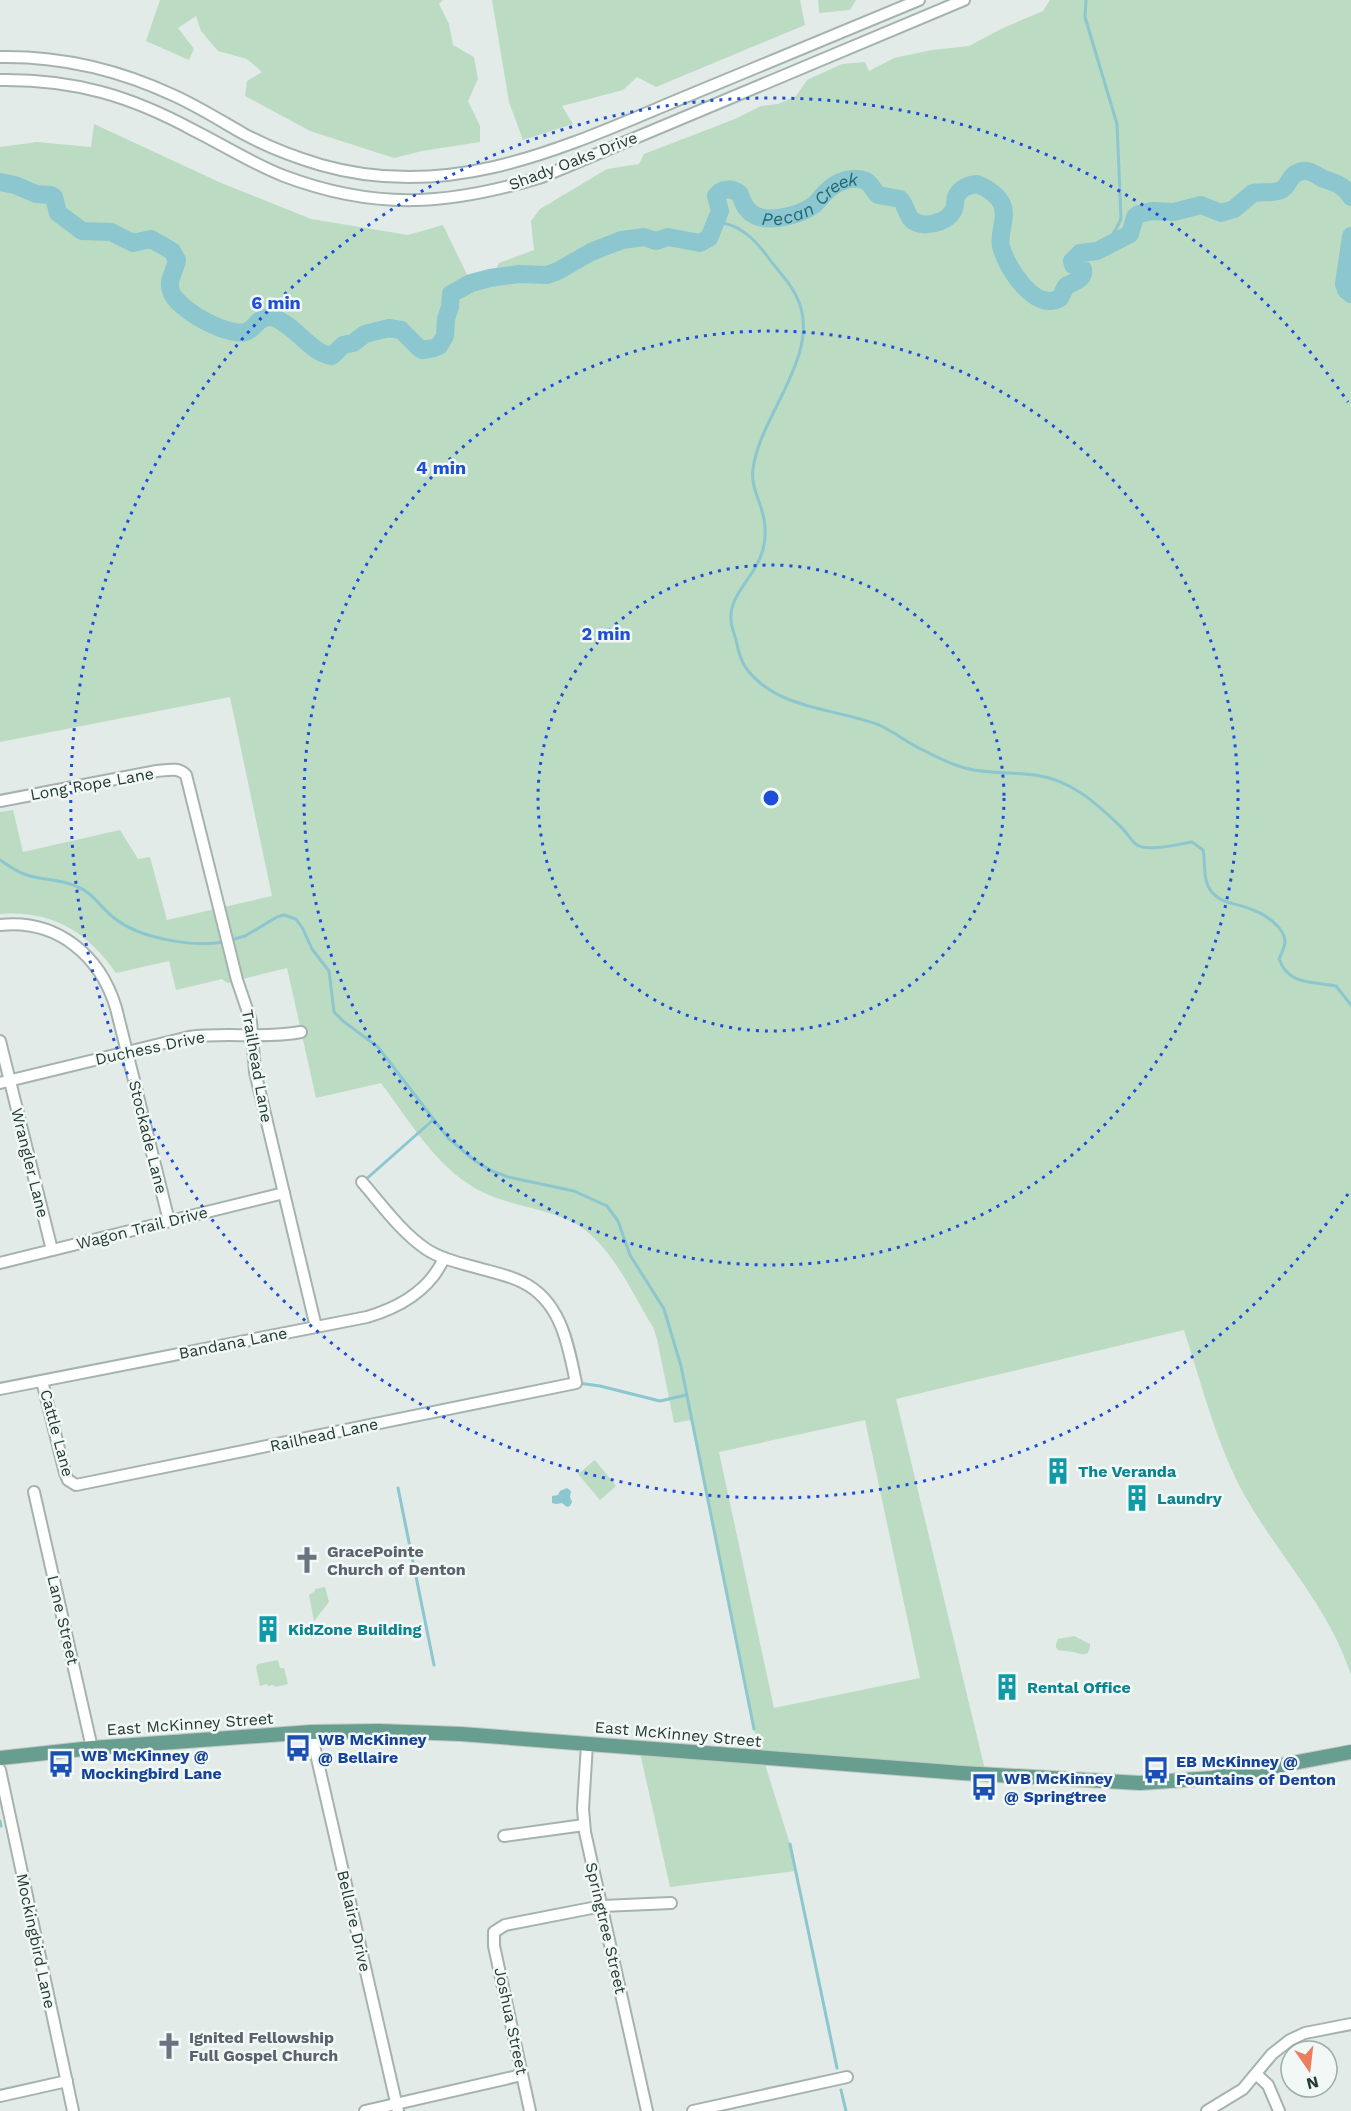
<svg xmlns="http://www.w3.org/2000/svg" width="1351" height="2111" viewBox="0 0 1351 2111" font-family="'Work Sans',sans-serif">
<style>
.green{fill:#bcdbc3;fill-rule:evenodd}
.water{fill:#8cc6ce}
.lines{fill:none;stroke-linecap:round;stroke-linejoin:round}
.stream{stroke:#8cc6ce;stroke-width:3}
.river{stroke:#8cc6ce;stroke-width:18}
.minor-casing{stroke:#a5b3ae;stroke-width:14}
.major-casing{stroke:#c1c8c6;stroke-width:16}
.minor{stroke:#fff;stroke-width:10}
.major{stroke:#689e8f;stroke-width:14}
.ring{fill:none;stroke:#1d4ed8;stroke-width:3;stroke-dasharray:3 6}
.labels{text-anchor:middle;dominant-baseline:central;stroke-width:5;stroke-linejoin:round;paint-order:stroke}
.street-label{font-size:16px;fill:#233b34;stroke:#f2f8f5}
.culture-label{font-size:16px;font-weight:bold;fill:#0d838f;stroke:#f2f8f5;text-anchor:start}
.worship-label{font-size:16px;font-weight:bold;fill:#5b616d;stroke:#f2f8f5;text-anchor:start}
.transit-label{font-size:16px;font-weight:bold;fill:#164399;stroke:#f2f8f5;text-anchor:start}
.water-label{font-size:18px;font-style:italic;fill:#206974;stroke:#f2f8f5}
.centre{fill:#1d4ed8;stroke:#f2f8f5;stroke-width:3}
.ring-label{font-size:18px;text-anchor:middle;font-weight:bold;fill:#1d4ed8;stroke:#f2f8f5;stroke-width:5;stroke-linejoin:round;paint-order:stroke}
</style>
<rect width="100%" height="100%" fill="#e2ebe7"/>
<g class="green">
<polygon points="160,0 443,0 439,4 449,24 453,45 474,57 478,79 468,101 480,126 480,142 422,151 394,158 310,131 245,96 247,81 262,72 247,59 218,51 201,31 196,16 178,28 194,49 189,60 146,41"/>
<polygon points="492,0 800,0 805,25 656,87 637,77 623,90 562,106 573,124 523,140 509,102"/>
<polygon points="818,0 856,0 850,10 819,13"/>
<path d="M1050,0H1351V1675C1330,1609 1280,1557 1246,1498C1217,1446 1202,1386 1184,1330L896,1399L986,1774L763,1758L790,1844L796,1871L670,1887L639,1748L763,1757L754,1729L691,1420L674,1423L657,1339L653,1327C630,1290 608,1236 566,1219C533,1205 496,1204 467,1183C432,1160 406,1116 381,1083L316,1098L287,968L227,983L222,979L176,990L169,961L116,973C87,931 51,910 0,914V812L13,810L23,852L120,830L138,859L150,857L167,920L272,896L230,697L0,742V147L37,142L91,147L94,124L219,182L311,219L408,235L443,225L471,283L496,277L495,271L499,263L534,250L531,221L540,209L607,169L639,164L644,154L735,119L761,106L778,104L796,96L807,80L842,64L865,62L869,71L894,58L932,50L969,46L1001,29L1043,11ZM865,1420L920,1678L774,1708L719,1452Z"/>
<polygon points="595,1460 616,1486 600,1500 578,1474"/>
<polygon points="325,1587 329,1602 314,1621 309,1595 315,1591 315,1589"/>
<path d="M1074,1636L1090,1644V1648L1088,1653C1081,1656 1080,1653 1073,1652C1064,1650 1051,1654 1058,1639Z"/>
<polygon points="278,1660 280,1668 284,1668 288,1684 275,1687 274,1685 268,1686 267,1684 260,1686 256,1667 258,1664"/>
</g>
<polygon class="water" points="567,1488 571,1491 570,1497 572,1502 570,1506 567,1507 562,1503 556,1504 552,1503 552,1496 558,1495 560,1491"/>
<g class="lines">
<g class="stream">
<path d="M1086,0L1085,17L1117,124L1121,218C1118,229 1111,234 1108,244"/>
<path d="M714,223C736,221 755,239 767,256C778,271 792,284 799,302C820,357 760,415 753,469C750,490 765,507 765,528C766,542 763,554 756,566C747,583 729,599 731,620C731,626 734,633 736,640C738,649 740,660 746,668C777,710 835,708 879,725C895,732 907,743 923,750C936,757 951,764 965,768C987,774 1012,772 1035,775C1071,780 1095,802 1120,826C1126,831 1131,841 1137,845C1149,852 1178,844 1192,842L1203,850C1206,863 1202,879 1211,891C1222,905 1238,903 1253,910C1264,914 1285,927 1285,942C1285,947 1281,954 1279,959C1289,986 1312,981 1336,986L1351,1005"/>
<path d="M0,860C8,865 15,871 24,874C42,881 61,878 78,887C93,893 101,908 113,917C139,939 192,947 224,942"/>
<polyline points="231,940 245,936 277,917 284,915 296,919 303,929 312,949 329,971 334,1012 343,1021 378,1047 448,1138 475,1161 492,1171 508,1177 574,1191 607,1206 618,1221 630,1255 664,1309 681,1366 754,1729"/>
<polyline points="364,1181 433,1120"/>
<polyline points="578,1383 600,1386 660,1401 686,1395"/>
<polyline points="398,1488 434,1665"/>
<polyline points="0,1821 1,1826"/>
<polyline points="790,1844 837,2068"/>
<polyline points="841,2090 846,2111"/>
</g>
<g class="river">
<path id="s1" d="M0,182L15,185L36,194L51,195L54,197L58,213L82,231L111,232L133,243L151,239L172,251L177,260C175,272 167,279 171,291C176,309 228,337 245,332C256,329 256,317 272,317C296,325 311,354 332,356L343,345L353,343L365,334L389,328L401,330L418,347L422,350L434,348L439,346L445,336L446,319L450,307L451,294L471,283L490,278L519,274L547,275L558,271L591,252L622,240L644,237L656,241L668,237L700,243L709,238L720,211L716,196C721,188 732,188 739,193C742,198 743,205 748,210C762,226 799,216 814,205C819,201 822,195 827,191C836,182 853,175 866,181C871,184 874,191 878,195L900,199C906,205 906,214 912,220C923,229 948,223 954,209C956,205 954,200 957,195C961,188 969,185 977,184C987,188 997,194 1002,204C1008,218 998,232 1001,246C1006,267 1035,313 1060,298L1066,286C1073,282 1085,280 1083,269L1073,265L1072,261L1080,253L1097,251L1130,234L1135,217L1139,214L1152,211L1174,212L1201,205L1221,213L1234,209L1253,193C1262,191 1273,194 1281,190C1289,186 1289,176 1297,173C1308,167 1315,175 1324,179C1336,183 1344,185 1351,197"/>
<polyline points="1351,236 1344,284 1346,290 1351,294"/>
</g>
<defs>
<g id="minor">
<path d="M0,57C61,56 120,70 175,96C199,107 221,121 244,134C268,147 294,157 321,165C457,204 575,142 697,92C771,61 845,30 919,0"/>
<path d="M0,80C74,79 131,96 195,131C225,146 253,164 284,176C377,211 449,205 542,177L964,0"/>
<path d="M0,801L157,771C168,770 179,767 186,775L237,980L251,1021L255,1072L316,1327"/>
<path d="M0,925C57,919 100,955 116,1008L169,1221"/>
<polyline points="0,1041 52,1250"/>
<path d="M0,1083L189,1037C226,1032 264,1039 301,1032"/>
<polyline points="0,1263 284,1193"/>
<path d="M42,1381L65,1473L68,1480L76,1485L576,1383C568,1344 561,1301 522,1282C508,1275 492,1272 478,1268C460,1263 441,1259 426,1249C401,1232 382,1205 362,1182"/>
<path d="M0,1389L367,1317C401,1307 430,1290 444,1258"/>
<polyline points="34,1492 92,1748"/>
<polyline points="311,1732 398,2111"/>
<polyline points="587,1744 583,1809 585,1832 647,2111"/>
<polyline points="0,1770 73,2111"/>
<polyline points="504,1836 584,1825"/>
<polyline points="1256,2074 1268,2085 1279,2111"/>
<polyline points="0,2096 67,2081"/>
<polyline points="365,2111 522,2075"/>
<polyline points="530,2111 494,1946 494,1932 505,1925 602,1906 671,1903"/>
<polyline points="693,2111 847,2077"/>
<polyline points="1207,2111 1243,2089 1272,2054 1290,2040 1305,2033 1351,2024"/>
</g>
<polyline id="major" points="0,1758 92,1748 311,1732 379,1731 461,1734 962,1773 1140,1783 1213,1778 1351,1752"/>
</defs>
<use href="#minor" class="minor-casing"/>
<use href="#major" class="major-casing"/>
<use href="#minor" class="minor"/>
<use href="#major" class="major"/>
</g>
<g class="ring">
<circle cx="771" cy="798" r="233"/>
<circle cx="771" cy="798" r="467"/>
<path d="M1348 1194A700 700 0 1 1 1348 402"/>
</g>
<defs>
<symbol id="building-bare" viewBox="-9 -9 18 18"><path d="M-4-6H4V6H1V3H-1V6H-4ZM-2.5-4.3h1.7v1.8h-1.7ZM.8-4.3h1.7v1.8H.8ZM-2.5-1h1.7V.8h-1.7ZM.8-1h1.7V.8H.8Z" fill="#0f9aa8" stroke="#f2f8f5" stroke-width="2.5" paint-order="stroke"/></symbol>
<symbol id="church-bare" viewBox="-9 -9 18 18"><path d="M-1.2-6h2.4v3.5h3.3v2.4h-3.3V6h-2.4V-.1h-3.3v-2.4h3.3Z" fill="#6b7280" stroke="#f2f8f5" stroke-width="2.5" paint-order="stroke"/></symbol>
<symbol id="bus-bare" viewBox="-9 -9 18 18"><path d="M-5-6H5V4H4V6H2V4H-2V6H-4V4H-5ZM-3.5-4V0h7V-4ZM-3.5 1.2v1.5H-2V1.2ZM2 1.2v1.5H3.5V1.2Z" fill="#1a4fb4" stroke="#f2f8f5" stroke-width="2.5" paint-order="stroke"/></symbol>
</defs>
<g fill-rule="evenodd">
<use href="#building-bare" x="1039" y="1452" width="38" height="38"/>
<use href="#building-bare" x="1118" y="1479" width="38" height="38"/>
<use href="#church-bare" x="288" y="1541" width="38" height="38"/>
<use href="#building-bare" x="249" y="1610" width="38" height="38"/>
<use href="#building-bare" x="988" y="1668" width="38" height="38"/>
<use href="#bus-bare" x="279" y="1729" width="38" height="38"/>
<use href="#bus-bare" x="42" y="1745" width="38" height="38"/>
<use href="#bus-bare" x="1137" y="1751" width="38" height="38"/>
<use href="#bus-bare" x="965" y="1768" width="38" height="38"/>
<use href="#church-bare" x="150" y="2027" width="38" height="38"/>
</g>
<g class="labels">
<g class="street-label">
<text transform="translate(573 161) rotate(-21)">Shady Oaks Drive</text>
<text transform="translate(92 784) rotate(-10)">Long Rope Lane</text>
<text transform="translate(150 1048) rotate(-12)">Duchess Drive</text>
<text transform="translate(257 1066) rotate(80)">Trailhead Lane</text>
<text transform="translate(148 1137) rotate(76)">Stockade Lane</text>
<text transform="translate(30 1163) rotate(76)">Wrangler Lane</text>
<text transform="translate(142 1228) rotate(-14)">Wagon Trail Drive</text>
<text transform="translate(233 1343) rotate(-11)">Bandana Lane</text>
<text transform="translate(57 1433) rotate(75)">Cattle Lane</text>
<text transform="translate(324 1435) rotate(-12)">Railhead Lane</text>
<text transform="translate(63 1620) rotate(77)">Lane Street</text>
<text transform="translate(190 1724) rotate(-4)">East McKinney Street</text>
<text transform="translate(678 1734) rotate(5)">East McKinney Street</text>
<text transform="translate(354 1921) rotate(77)">Bellaire Drive</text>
<text transform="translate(606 1928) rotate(77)">Springtree Street</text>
<text transform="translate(36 1941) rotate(78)">Mockingbird Lane</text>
<text transform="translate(511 2021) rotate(78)">Joshua Street</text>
</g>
<g class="culture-label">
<text x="1078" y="1471">The Veranda</text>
<text x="1157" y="1498">Laundry</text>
<text x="288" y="1629">KidZone Building</text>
<text x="1027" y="1687">Rental Office</text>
</g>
<g class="worship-label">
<text x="327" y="1551">GracePointe<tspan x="327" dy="18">Church of Denton</tspan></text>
<text x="189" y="2037">Ignited Fellowship<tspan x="189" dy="18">Full Gospel Church</tspan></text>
</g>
<g class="transit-label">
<text x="318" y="1739">WB McKinney<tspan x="318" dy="18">@ Bellaire</tspan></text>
<text x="81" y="1755">WB McKinney @<tspan x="81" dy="18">Mockingbird Lane</tspan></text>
<text x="1176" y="1761">EB McKinney @<tspan x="1176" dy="18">Fountains of Denton</tspan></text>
<text x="1004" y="1778">WB McKinney<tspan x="1004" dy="18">@ Springtree</tspan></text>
</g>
<g class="water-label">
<text stroke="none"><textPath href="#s1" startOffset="1046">Pecan Creek</textPath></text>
</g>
</g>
<circle cx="771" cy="798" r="9" class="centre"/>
<g class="ring-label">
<text x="276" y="309">6 min</text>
<text x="441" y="474">4 min</text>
<text x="606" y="640">2 min</text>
</g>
<g transform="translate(1309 2069) rotate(166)"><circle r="28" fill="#f2f8f5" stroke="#9faca8" stroke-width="1.5"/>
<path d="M0-4.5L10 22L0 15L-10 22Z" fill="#eb7d60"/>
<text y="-9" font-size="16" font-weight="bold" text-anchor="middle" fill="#233b34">N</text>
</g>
</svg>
